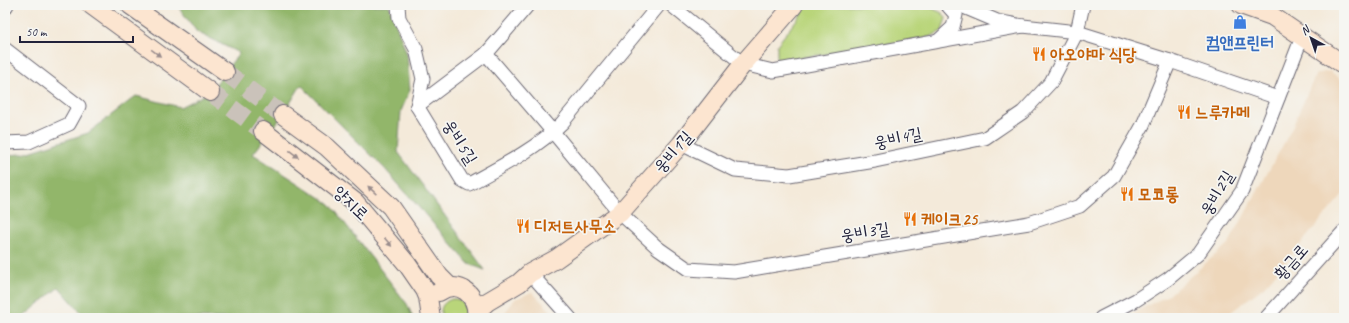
<svg xmlns="http://www.w3.org/2000/svg" width="1349" height="323" viewBox="0 0 1349 323" font-family="Caveat,'Poor Story',sans-serif">
<style>
.built{fill:#eed7bb}
.green{fill:#b9d57a;stroke:#6e7c5a}
.forest{fill:#92b66a;stroke:#5a6c52}
.lines{fill:none;stroke-linecap:round;stroke-linejoin:round}
.secondary-tunnel{stroke:#cac2ba;stroke-width:18;stroke-dasharray:18 9;stroke-linecap:butt}
.street-casing{stroke:#6c6873;stroke-width:15}
.secondary-casing{stroke:#6c6873;stroke-width:20}
.street{stroke:#fff;stroke-width:13}
.secondary{stroke:#fce5d0;stroke-width:18}
.oneway{fill:#9a8d8d}
.labels{text-anchor:middle;dominant-baseline:central;stroke-width:3.5;stroke-linejoin:round;paint-order:stroke}
.shop-label{font-size:17px;font-weight:bold;fill:#366cbe;stroke:#f6f6f2}
.food-label{font-size:17px;font-weight:bold;fill:#c56008;stroke:#f6f6f2;text-anchor:start}
.street-label{font-size:17px;fill:#22223b;stroke:#f6f6f2}
</style>
<rect width="100%" height="100%" fill="#f6f6f2"/>
<filter id="ink" filterUnits="userSpaceOnUse"><feTurbulence type="fractalNoise" baseFrequency=".025" numOctaves="2"/><feDisplacementMap in="SourceGraphic" scale="8" xChannelSelector="R" yChannelSelector="G"/><feConvolveMatrix kernelMatrix="1 2 1 2 8 2 1 2 1" color-interpolation-filters="sRGB"/></filter>
<filter id="wash" filterUnits="userSpaceOnUse"><feTurbulence type="fractalNoise" baseFrequency=".012" numOctaves="4" result="noise"/><feDisplacementMap in="SourceGraphic" scale="16" xChannelSelector="R" yChannelSelector="G"/><feGaussianBlur stdDeviation="0.9" result="paint"/><feColorMatrix in="noise" values="0 0 0 0 0 0 0 0 0 0 0 0 0 0 0 0 0 1.4 0 .05"/><feComposite in="paint" operator="in"/></filter>
<g filter="url(#wash)">
<rect width="100%" height="100%" fill="#f4eada"/>
<g class="built">
<polygon points="1330,71 1344,82 1344,193 1264,287 1223,318 1122,318 1169,295 1229,243 1290,132 1316,74"/>
<polygon points="532,292 558,318 505,318 504,314 515,299"/>
</g>
<g class="green">
<polygon points="808,5 925,5 942,13 946,18 942,31 929,37 846,51 777,61 777,45"/>
<path d="M452,299H456L463,303L466,311L463,318H443C438,309 443,302 452,299Z"/>
</g>
<polygon class="forest" points="177,5 389,5 407,54 410,90 401,111 398,152 485,270 469,264 385,169 301,85 283,115 253,154 295,181 330,204 407,304 413,318 86,318 59,287 22,318 5,318 5,155 23,154 88,133 136,96 180,107 210,92 239,53 197,32"/>
</g>
<g filter="url(#ink)">
<g class="lines">
<g class="secondary-tunnel">
<polyline points="225,72 283,115"/>
<polyline points="210,92 263,131"/>
</g>
<defs>
<g id="street">
<polyline points="398,5 399,18 416,49 423,79 417,106"/>
<polyline points="671,5 743,64 773,71 1023,26"/>
<polyline points="959,5 997,21 1023,26 1077,32 1170,61 1278,98"/>
<polyline points="5,8 7,5"/>
<polyline points="938,41 953,27 956,15 947,5"/>
<polyline points="5,49 79,106 69,124 29,142 5,143"/>
<polyline points="486,54 553,132 620,213 658,248 688,269 734,272 1029,223 1080,206 1114,176 1143,125 1170,61"/>
<path d="M417,106L462,180L469,184C502,166 536,149 562,123L659,5"/>
<polyline points="417,106 486,54 528,5"/>
<polyline points="681,144 735,170 789,175 875,161 985,138 1023,112 1051,82 1077,32 1083,5"/>
<polyline points="530,273 570,318"/>
<polyline points="1101,318 1136,300 1168,279 1198,254 1242,191 1302,37"/>
<polyline points="1266,318 1344,231"/>
</g>
<g id="secondary">
<polyline points="91,5 210,92"/>
<polyline points="130,5 225,72"/>
<polyline points="1241,5 1272,16 1344,65"/>
<polyline points="283,115 327,147 391,207 439,276 450,287"/>
<polyline points="263,131 355,202 407,264 425,290 428,297 431,318"/>
<path d="M439,292C459,278 479,296 476,318"/>
<polyline points="477,311 487,302 519,283 530,273 556,259 620,213 681,144 743,64 794,5"/>
</g>
</defs>
<use href="#street" class="street-casing"/>
<use href="#secondary" class="secondary-casing"/>
<use href="#street" class="street"/>
<use href="#secondary" class="secondary"/>
</g>
<defs><path id="oneway-solid" d="M-6-.8H1V-3.2L6.5 0L1 3.2V.8H-6Z"/></defs>
<g class="oneway">
<use href="#oneway-solid" transform="translate(156 53) rotate(36)"/>
<use href="#oneway-solid" transform="translate(294 154) rotate(37)"/>
<use href="#oneway-solid" transform="translate(372 190) rotate(-137)"/>
<use href="#oneway-solid" transform="translate(388 242) rotate(50)"/>
</g>
</g>
<defs>
<symbol id="shop-bare" viewBox="-9 -9 18 18"><path d="M-5-2.5h2.3a2.7 3.5 0 0 1 5.4 0H5L5.5 6h-11ZM-1.5-2.5h3a1.5 2.3 0 0 0-3 0Z" fill="#3f7fe0" stroke="#f6f6f2" stroke-width="2.5" paint-order="stroke"/></symbol>
<symbol id="restaurant-bare" viewBox="-9 -9 18 18"><path d="M-5-6h1v4h1v-4h1v4h1v-4h1v5L-1.5 .5V6h-2V.5L-5-1ZM5-6V6H3V1.5H1.5Q1.5-4 5-6Z" fill="#e8710a" stroke="#f6f6f2" stroke-width="2.5" paint-order="stroke"/></symbol>
</defs>
<g fill-rule="evenodd">
<use href="#shop-bare" x="1230" y="12" width="20" height="20"/>
<use href="#restaurant-bare" x="1029" y="44" width="20" height="20"/>
<use href="#restaurant-bare" x="1174" y="102" width="20" height="20"/>
<use href="#restaurant-bare" x="1117" y="184" width="20" height="20"/>
<use href="#restaurant-bare" x="900" y="209" width="20" height="20"/>
<use href="#restaurant-bare" x="513" y="216" width="20" height="20"/>
</g>
<g class="labels">
<g class="shop-label">
<text x="1240" y="42">컴앤프린터</text>
</g>
<g class="food-label">
<text x="1050" y="54">아오야마 식당</text>
<text x="1195" y="112">느루카메</text>
<text x="1138" y="194">모코롱</text>
<text x="921" y="219">케이크25</text>
<text x="534" y="226">디저트사무소</text>
</g>
<g class="street-label">
<text transform="translate(898 138) rotate(-12)">웅비4길</text>
<text transform="translate(460 142) rotate(58)">웅비5길</text>
<text transform="translate(673 152) rotate(-49)">웅비1길</text>
<text transform="translate(1217 193) rotate(-59)">웅비2길</text>
<text transform="translate(351 203) rotate(44)">양지로</text>
<text transform="translate(865 232) rotate(-9)">웅비3길</text>
<text transform="translate(1291 262) rotate(-49)">황금로</text>
</g>
</g>
<rect width="1349" height="323" fill="none" stroke="#f6f6f2" stroke-width="20"/>
<g transform="translate(1311 38) rotate(320)" stroke="#f6f6f2" stroke-width="3" paint-order="stroke">
<path d="M0-3L7 15L0 10L-7 15Z" fill="#22223b"/>
<text y="-6" font-size="11" font-weight="bold" text-anchor="middle" fill="#22223b">N</text>
</g>
<path d="M20 36v6h113v-6" fill="none" stroke="#22223b" stroke-width="2"/>
<text x="26" y="36" font-size="12" fill="#22223b" stroke="#f6f6f2" stroke-width="3" paint-order="stroke">50 m</text>
</svg>
